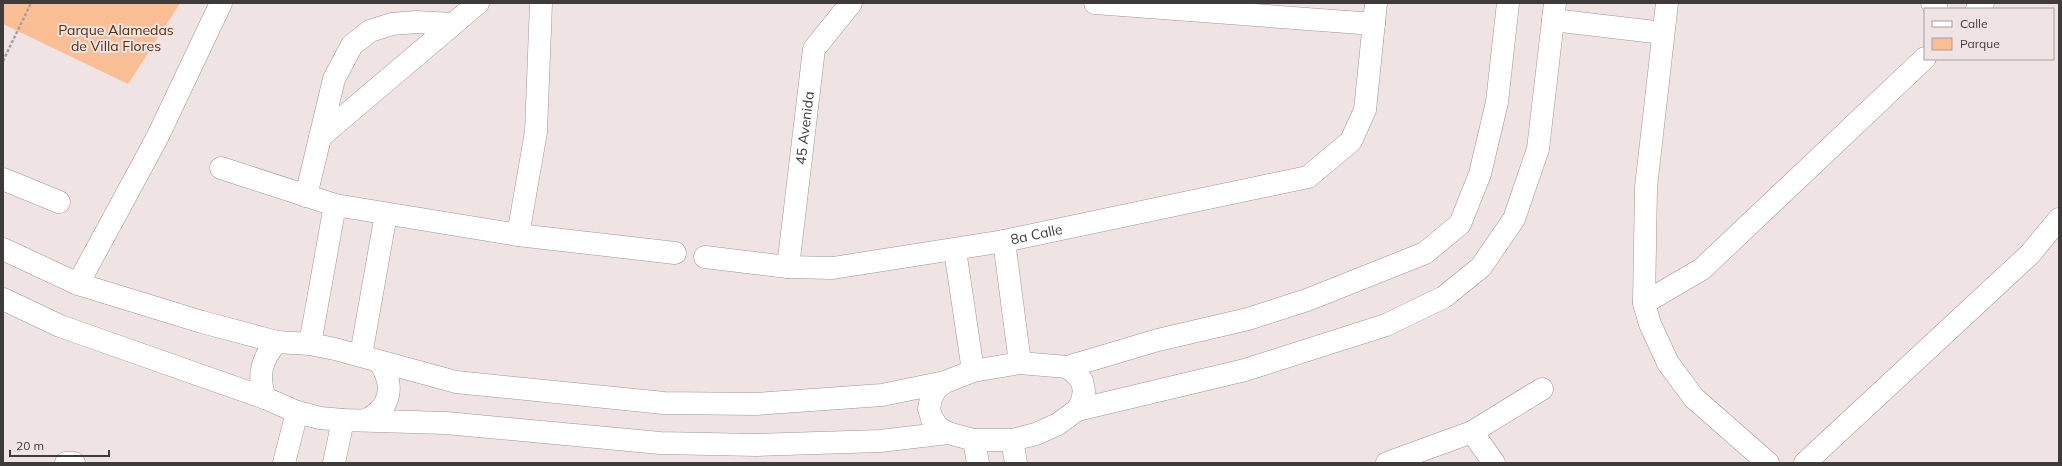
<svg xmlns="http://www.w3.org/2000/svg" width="2062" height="466" viewBox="0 0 2062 466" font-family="Mulish,sans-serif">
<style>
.green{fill:#f9be94}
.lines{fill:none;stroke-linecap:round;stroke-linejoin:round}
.minor-casing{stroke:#a09696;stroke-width:23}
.path{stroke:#a89fa0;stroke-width:2.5;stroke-dasharray:3 2;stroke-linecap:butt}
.minor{stroke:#fff;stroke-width:22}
.labels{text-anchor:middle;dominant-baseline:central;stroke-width:4;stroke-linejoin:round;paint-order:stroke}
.park-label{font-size:14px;fill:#5a3009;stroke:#efe3e4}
.street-label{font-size:14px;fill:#3f3b3b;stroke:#efe3e4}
</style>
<rect width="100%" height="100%" fill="#efe3e4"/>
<polygon class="green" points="3,3 180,3 128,84 3,24"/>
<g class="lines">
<defs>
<g id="minor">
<polyline points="1095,3 1374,24"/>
<polyline points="1667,3 1646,187 1644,303 1650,324 1668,363 1694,398 1768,463"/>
<polyline points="1932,3 1937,9"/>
<polyline points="1977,9 1983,3"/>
<polyline points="1553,20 1663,33"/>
<polyline points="320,137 478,3"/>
<polyline points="221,168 335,205 518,235 675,253"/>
<polyline points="3,179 59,202"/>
<polyline points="306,196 334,79 352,45 370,31 392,24 416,22 452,24"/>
<polyline points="518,235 536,132 541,3"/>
<polyline points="1004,241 1020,363"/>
<polyline points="3,249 78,284 202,322 277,342 310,344 335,349 456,382 664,403 756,404 882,395 945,382 973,371 1020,363 1067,367 1075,373 1082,381 1084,391 1082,401 1077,410 1058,424 1036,434 1012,440 974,440 948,433 939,428 932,419 929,409 931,398 936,389 945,382"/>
<polyline points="955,250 973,371"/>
<path id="s1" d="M705,257L788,267L833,268L1004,241L1308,177L1351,141L1365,110L1376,3"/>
<path id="s2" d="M788,267L814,49L851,3"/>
<polyline points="78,284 157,138 221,3"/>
<polyline points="3,299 60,326 265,398 297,412 320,418 343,420 446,423 660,443 757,445 880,441 948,433"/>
<polyline points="1644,303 1702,269 1925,58"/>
<polyline points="310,344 335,205"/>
<polyline points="361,355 386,214"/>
<polyline points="1067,367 1158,340 1248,319 1307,300 1425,253 1460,224 1480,174 1497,102 1508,3"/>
<path d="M265,398C257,376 261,359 277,342"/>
<polyline points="1077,410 1245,370 1386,325 1444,297 1481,267 1514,219 1538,149 1555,3"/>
<path d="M366,420C391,408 395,386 380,363"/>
<polyline points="1472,432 1494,463"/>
<polyline points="974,440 978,463"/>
<polyline points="1012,440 1016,463"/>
<polyline points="66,463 74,463"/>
<polyline points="284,463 297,412"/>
<polyline points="334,463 343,420"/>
<polyline points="1387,463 1472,432 1542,389"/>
<polyline points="1805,463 2030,254 2059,219"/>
</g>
</defs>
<use href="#minor" class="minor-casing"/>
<polyline class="path" points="3,61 31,3"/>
<use href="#minor" class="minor"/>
</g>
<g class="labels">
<g class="park-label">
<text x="116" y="30">Parque Alamedas<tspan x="116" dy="16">de Villa Flores</tspan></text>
</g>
<g class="street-label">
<text stroke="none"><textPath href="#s2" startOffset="140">45 Avenida</textPath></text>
<text stroke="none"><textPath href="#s1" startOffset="335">8a Calle</textPath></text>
</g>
</g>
<rect width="2062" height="466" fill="none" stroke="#3f3b3b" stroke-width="8"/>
<rect x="1924" y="8" width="130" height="52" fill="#efe3e4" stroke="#a9a0a0"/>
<rect x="1932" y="21" width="20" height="6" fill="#ffffff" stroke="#a9a0a0"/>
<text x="1960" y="28" font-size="12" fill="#3f3b3b">Calle</text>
<rect x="1932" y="38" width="20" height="12" fill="#f9be94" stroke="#a9a0a0"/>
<text x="1960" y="48" font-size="12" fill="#3f3b3b">Parque</text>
<path d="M10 450v6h99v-6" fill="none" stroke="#3f3b3b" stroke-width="2"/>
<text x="16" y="450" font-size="12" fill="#3f3b3b" stroke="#efe3e4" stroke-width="3" paint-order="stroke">20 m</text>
</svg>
